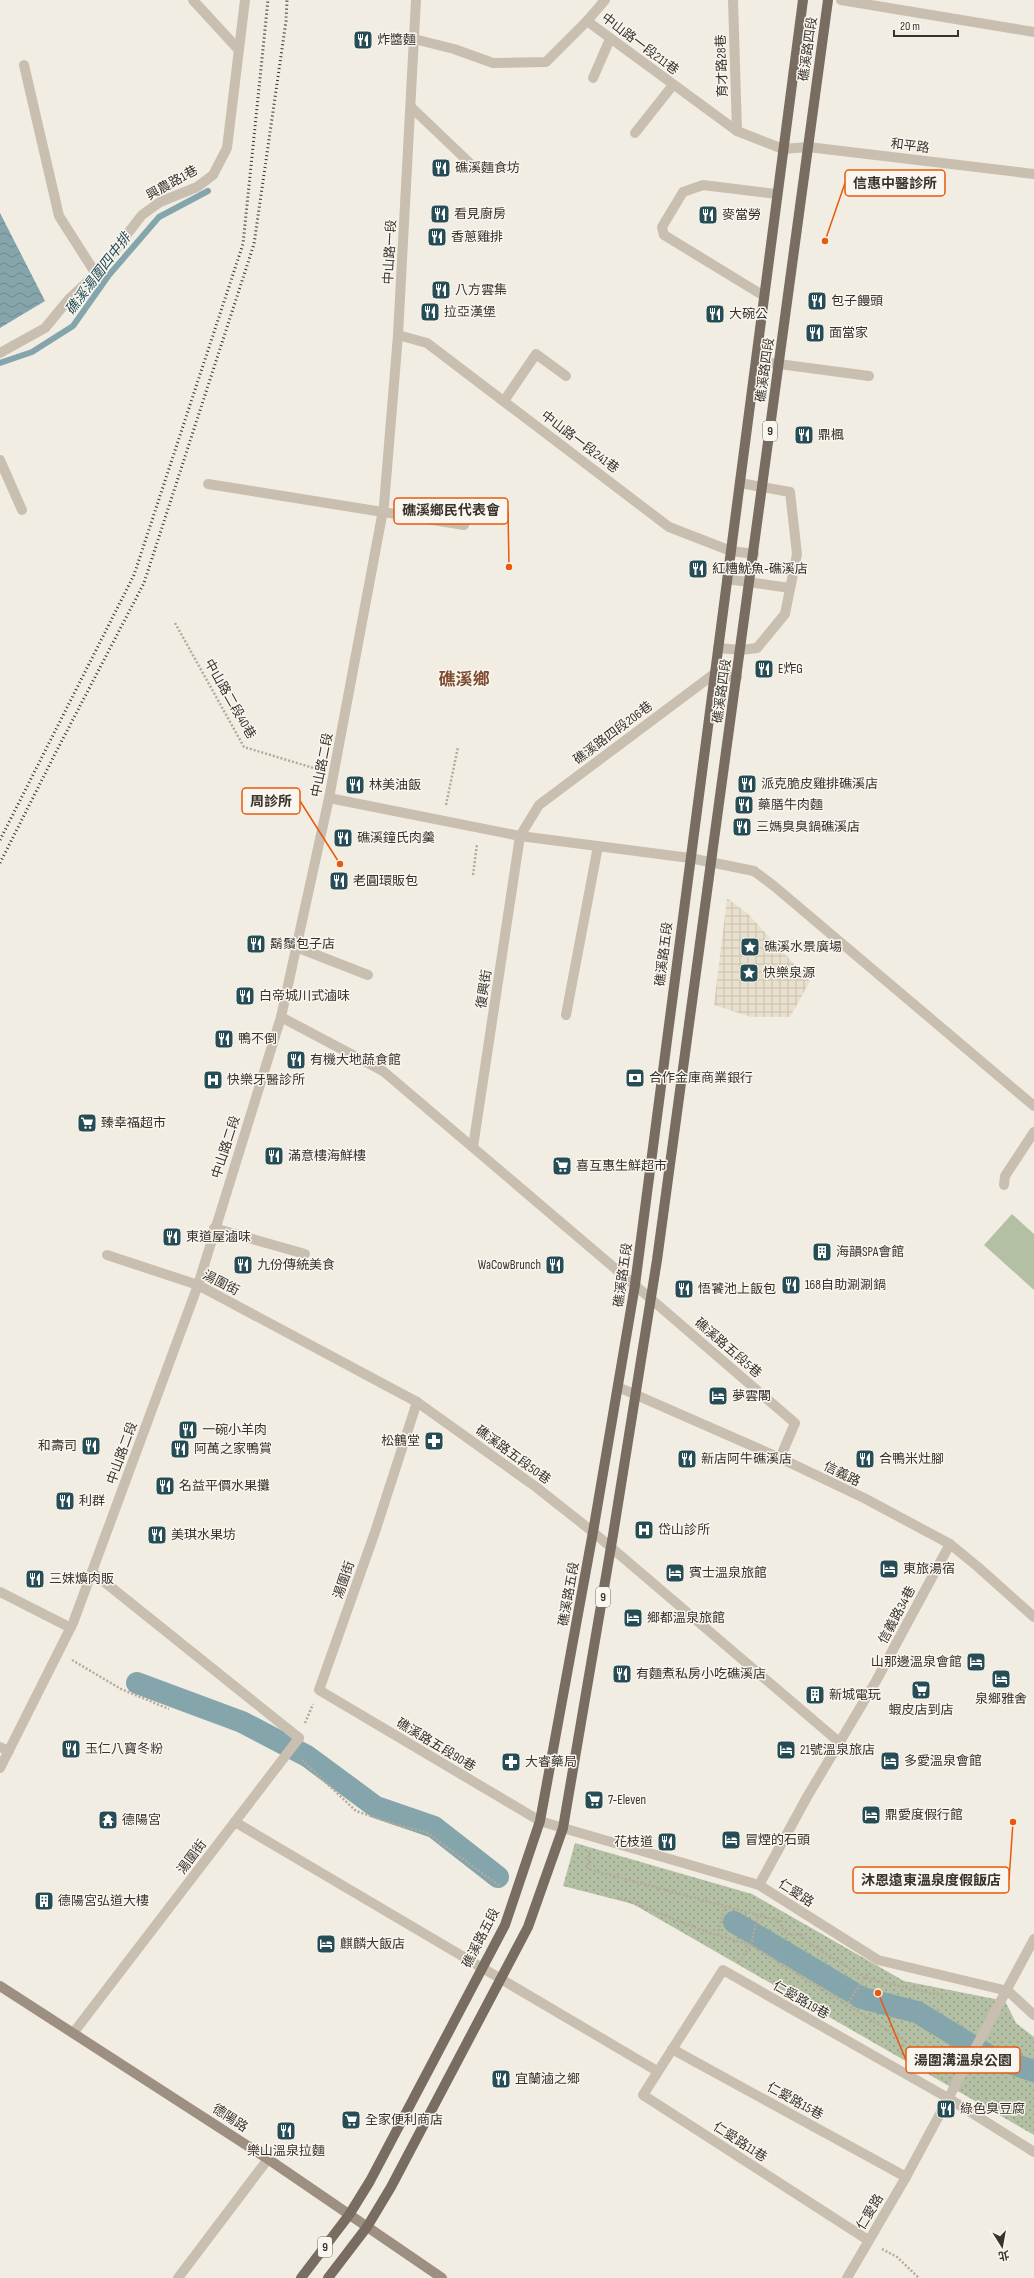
<svg xmlns="http://www.w3.org/2000/svg" width="1034" height="2278" viewBox="0 0 1034 2278" font-family="'Sofia Sans Condensed','Noto Sans TC',sans-serif">
<style>
.park{fill:url(#park-dots)}
.pitch{fill:#b3c0a4}
.plaza{fill:url(#plaza-grid)}
.water{fill:url(#water-waves)}
.lines{fill:none;stroke-linecap:round;stroke-linejoin:round}
.stream{stroke:#85a5ac;stroke-width:6}
.canal{stroke:#85a5ac;stroke-width:22}
.path{stroke:#b5a99a;stroke-width:2.5;stroke-dasharray:2 2;stroke-linecap:butt}
.lane{stroke:#c9bfb0;stroke-width:10}
.street{stroke:#c9bfb0;stroke-width:10}
.secondary{stroke:#9d8f81;stroke-width:10}
.primary{stroke:#796c60;stroke-width:10}
.rail{stroke:#39322d;stroke-width:3;stroke-dasharray:1 3;stroke-linecap:butt}
.labels{text-anchor:middle;dominant-baseline:central;stroke-width:3;stroke-linejoin:round;paint-order:stroke}
.shield{fill:#f9f6ef;stroke:#736d67;stroke-width:1}
.shield-label{font-size:12px;font-weight:bold;fill:#39322d}
.poi-label{font-size:13px;fill:#39322d;stroke:#f9f6ef;text-anchor:start}
.street-label{font-size:13px;fill:#39322d;stroke:#f9f6ef}
.water-label{font-size:14px;font-style:italic;fill:#264d56;stroke:#f9f6ef}
.district-label{font-size:17px;font-weight:bold;fill:#7f4c2f;stroke:#f9f6ef}
.leader{fill:none;stroke:#e8590c;stroke-width:1.5}
.callout-dot{fill:#e8590c;stroke:#f9f6ef;stroke-width:1.5}
.callout{fill:#f9f6ef;stroke:#e8590c;stroke-width:1.5}
.callout-label{font-size:14px;text-anchor:middle;font-weight:bold;fill:#39322d}
</style>
<defs>
<pattern id="park-dots" width="8" height="8" patternUnits="userSpaceOnUse"><rect width="8" height="8" fill="#b3c0a4"/><path d="M2 2h.1M6 6h.1" fill="none" stroke="#939d86" stroke-width="1.8" stroke-linecap="round"/></pattern>
<pattern id="plaza-grid" width="8" height="8" patternUnits="userSpaceOnUse"><rect width="8" height="8" fill="#e8dfcc"/><path d="M0 4h8M4 0v8" fill="none" stroke="#c8c0b0"/></pattern>
<pattern id="water-waves" width="16" height="10" patternUnits="userSpaceOnUse"><rect width="16" height="10" fill="#85a5ac"/><path d="M0 5q4-4 8 0t8 0" fill="none" stroke="#6e878c"/></pattern>
</defs>
<rect width="100%" height="100%" fill="#f2ede3"/>
<polygon class="park" points="575,1843 752,1894 904,1981 1005,2001 1016,2023 1034,2037 1034,2135 633,1904 563,1886"/>
<polygon class="pitch" points="1012,1214 1034,1234 1034,1290 984,1245"/>
<polygon class="plaza" points="727,898 747,913 810,981 790,1017 751,1017 714,1005"/>
<polygon class="water" points="0,213 45,301 0,328"/>
<g class="lines">
<polyline class="stream" points="0,363 32,352 73,326 109,275 159,217 208,191"/>
<g class="canal">
<polyline points="137,1683 242,1722 307,1756 376,1807 434,1827 498,1877"/>
<polyline points="734,1922 862,1998 917,2012 991,2057 1034,2071"/>
</g>
<g class="path">
<polyline points="175,623 244,747 320,770"/>
<polyline points="446,805 458,747"/>
<polyline points="473,875 477,844"/>
<polyline points="72,1660 121,1689 169,1709"/>
<polyline points="305,1723 313,1704"/>
<polyline points="302,1760 356,1811 397,1825 426,1832 501,1887"/>
<polyline points="589,1851 588,1869 780,1921"/>
<polyline points="620,1898 707,1932 751,1945 905,2041 898,2053"/>
<path d="M781,1920C780,1933 790,1938 801,1934"/>
<polyline points="801,1934 806,1941 865,1978 944,1996"/>
<polyline points="718,1935 724,1907"/>
<polyline points="739,1962 751,1945 758,1915"/>
<polyline points="846,2006 869,1972"/>
<polyline points="910,2059 917,2047 924,2052 916,2063"/>
<polyline points="882,2249 897,2257 919,2278"/>
</g>
<g class="lane">
<polyline points="193,0 238,49"/>
<polyline points="733,0 737,131"/>
<polyline points="841,0 1034,32"/>
<polyline points="587,21 605,0"/>
<polyline points="414,39 454,49 493,63 546,62 587,21 737,131 783,149"/>
<polyline points="24,65 59,216 96,274"/>
<polyline points="593,78 610,39"/>
<polyline points="411,107 475,168"/>
<polyline points="635,133 673,85"/>
<polyline points="764,296 664,235 662,227 683,192 703,185 777,194"/>
<polyline points="398,335 427,343 669,527 731,551 754,554"/>
<polyline points="0,353 45,328 69,299 96,274 142,215 160,202 197,187 213,175 227,148 245,0"/>
<polyline points="504,401 536,354 566,376"/>
<polyline points="0,460 22,510"/>
<polyline points="208,484 464,525 465,510"/>
<polyline points="520,836 539,805 714,674 737,677"/>
<polyline points="754,871 774,886 1034,1106"/>
<polyline points="296,947 368,975"/>
<polyline points="566,1015 598,846"/>
<polyline points="1004,1185 1005,1176 1034,1132"/>
<polyline points="214,1228 305,1254"/>
<polyline points="651,1299 795,1423 780,1458"/>
<polyline points="92,1572 299,1738"/>
<polyline points="0,1592 69,1627"/>
<polyline points="235,1822 657,2071"/>
<polyline points="563,1828 540,1821 319,1690 375,1532 417,1402 536,1487 593,1532 839,1742"/>
<polyline points="1008,1991 1034,2015"/>
<polyline points="178,2278 268,2159"/>
</g>
<g class="street">
<polyline points="783,149 808,147 1034,174"/>
<polyline points="756,361 869,376"/>
<polyline points="727,579 790,588"/>
<polyline points="718,648 741,650 757,648 785,614 797,554 790,492 740,483"/>
<polyline points="329,798 520,836 690,858 754,871"/>
<polyline points="281,1017 383,1071 651,1299"/>
<polyline points="473,1147 520,836"/>
<polyline points="107,1255 198,1285 417,1402"/>
<polyline points="618,1387 780,1458 864,1498 950,1544 978,1567 1034,1617"/>
<polyline points="0,1747 9,1751"/>
<polyline points="0,1768 73,1623 198,1285 281,1017 329,798 384,505 398,335 416,0"/>
<polyline points="563,1828 759,1885 878,1960 1008,1991"/>
<polyline points="759,1885 807,1797 876,1681 950,1544"/>
<polyline points="74,2032 299,1738"/>
<polyline points="672,2049 906,2177"/>
<polyline points="868,2240 643,2095 723,1970 948,2098 1034,2152"/>
<polyline points="847,2278 906,2177 1034,1939"/>
</g>
<polyline class="secondary" points="0,1986 268,2159 442,2278"/>
<g class="primary">
<polyline points="301,2278 349,2215 370,2181 505,1925 540,1821 593,1532 635,1285 803,0"/>
<polyline points="328,2278 367,2227 391,2187 528,1927 563,1828 613,1535 657,1260 828,0"/>
</g>
<g class="rail">
<polyline points="0,840 134,575 243,244 268,0"/>
<polyline points="0,863 55,754 144,583 254,244 286,21 287,0"/>
</g>
</g>
<defs>
<symbol id="restaurant-square" viewBox="-11 -11 22 22"><rect x="-9" y="-9" width="18" height="18" rx="4" fill="#264d56" stroke="#f9f6ef"/><path d="M-5-6h1v4h1v-4h1v4h1v-4h1v5L-1.5 .5V6h-2V.5L-5-1ZM5-6V6H3V1.5H1.5Q1.5-4 5-6Z" fill="#fff"/></symbol>
<symbol id="sight-square" viewBox="-11 -11 22 22"><rect x="-9" y="-9" width="18" height="18" rx="4" fill="#264d56" stroke="#f9f6ef"/><path d="M0-6L1.8-2.2L6-1.7L2.9 1.2L3.7 5.4L0 3.3L-3.7 5.4L-2.9 1.2L-6-1.7L-1.8-2.2Z" fill="#fff"/></symbol>
<symbol id="bank-square" viewBox="-11 -11 22 22"><rect x="-9" y="-9" width="18" height="18" rx="4" fill="#264d56" stroke="#f9f6ef"/><path d="M-6-4H6V4H-6ZM0-2.3a2.3 2.3 0 1 0 0 4.6a2.3 2.3 0 1 0 0-4.6Z" fill="#fff"/></symbol>
<symbol id="hospital-square" viewBox="-11 -11 22 22"><rect x="-9" y="-9" width="18" height="18" rx="4" fill="#264d56" stroke="#f9f6ef"/><path d="M-5-5h3v3.5h4V-5h3V5h-3V1.5h-4V5h-3Z" fill="#fff"/></symbol>
<symbol id="supermarket-square" viewBox="-11 -11 22 22"><rect x="-9" y="-9" width="18" height="18" rx="4" fill="#264d56" stroke="#f9f6ef"/><path d="M-6-5.5h2.5l.6 2H6L4.5 2H-2.5L-4.4-4H-6ZM-1.5 3.2a1.3 1.3 0 1 0 .1 0ZM3 3.2a1.3 1.3 0 1 0 .1 0Z" fill="#fff"/></symbol>
<symbol id="building-square" viewBox="-11 -11 22 22"><rect x="-9" y="-9" width="18" height="18" rx="4" fill="#264d56" stroke="#f9f6ef"/><path d="M-4-6H4V6H1V3H-1V6H-4ZM-2.5-4.3h1.7v1.8h-1.7ZM.8-4.3h1.7v1.8H.8ZM-2.5-1h1.7V.8h-1.7ZM.8-1h1.7V.8H.8Z" fill="#fff"/></symbol>
<symbol id="hotel-square" viewBox="-11 -11 22 22"><rect x="-9" y="-9" width="18" height="18" rx="4" fill="#264d56" stroke="#f9f6ef"/><path d="M-6-4.5h1.5V1H6V5H4.5V3h-9V5H-6ZM-4 0a1.8 1.8 0 1 1 3.6 0ZM.5 0V-2.5h3Q6-2.5 6 0Z" fill="#fff"/></symbol>
<symbol id="pharmacy-square" viewBox="-11 -11 22 22"><rect x="-9" y="-9" width="18" height="18" rx="4" fill="#264d56" stroke="#f9f6ef"/><path d="M-2-6h4v4h4v4h-4v4h-4v-4h-4v-4h4Z" fill="#fff"/></symbol>
<symbol id="temple-square" viewBox="-11 -11 22 22"><rect x="-9" y="-9" width="18" height="18" rx="4" fill="#264d56" stroke="#f9f6ef"/><path d="M0-6L5-2H3V0L6.5 2.5H4V6H1.5V3h-3V6H-4V2.5H-6.5L-3 0V-2H-5Z" fill="#fff"/></symbol>
</defs>
<g fill-rule="evenodd">
<use href="#restaurant-square" x="352" y="29" width="22" height="22"/>
<use href="#restaurant-square" x="430" y="157" width="22" height="22"/>
<use href="#restaurant-square" x="429" y="203" width="22" height="22"/>
<use href="#restaurant-square" x="697" y="204" width="22" height="22"/>
<use href="#restaurant-square" x="426" y="226" width="22" height="22"/>
<use href="#restaurant-square" x="430" y="279" width="22" height="22"/>
<use href="#restaurant-square" x="806" y="290" width="22" height="22"/>
<use href="#restaurant-square" x="419" y="301" width="22" height="22"/>
<use href="#restaurant-square" x="704" y="303" width="22" height="22"/>
<use href="#restaurant-square" x="804" y="322" width="22" height="22"/>
<use href="#restaurant-square" x="793" y="424" width="22" height="22"/>
<use href="#restaurant-square" x="687" y="558" width="22" height="22"/>
<use href="#restaurant-square" x="753" y="658" width="22" height="22"/>
<use href="#restaurant-square" x="736" y="773" width="22" height="22"/>
<use href="#restaurant-square" x="344" y="774" width="22" height="22"/>
<use href="#restaurant-square" x="733" y="794" width="22" height="22"/>
<use href="#restaurant-square" x="731" y="816" width="22" height="22"/>
<use href="#restaurant-square" x="332" y="827" width="22" height="22"/>
<use href="#restaurant-square" x="328" y="870" width="22" height="22"/>
<use href="#restaurant-square" x="245" y="933" width="22" height="22"/>
<use href="#sight-square" x="739" y="936" width="22" height="22"/>
<use href="#sight-square" x="738" y="962" width="22" height="22"/>
<use href="#restaurant-square" x="234" y="985" width="22" height="22"/>
<use href="#restaurant-square" x="213" y="1028" width="22" height="22"/>
<use href="#restaurant-square" x="285" y="1049" width="22" height="22"/>
<use href="#bank-square" x="624" y="1067" width="22" height="22"/>
<use href="#hospital-square" x="202" y="1069" width="22" height="22"/>
<use href="#supermarket-square" x="76" y="1112" width="22" height="22"/>
<use href="#restaurant-square" x="263" y="1145" width="22" height="22"/>
<use href="#supermarket-square" x="551" y="1155" width="22" height="22"/>
<use href="#restaurant-square" x="161" y="1226" width="22" height="22"/>
<use href="#building-square" x="811" y="1241" width="22" height="22"/>
<use href="#restaurant-square" x="232" y="1254" width="22" height="22"/>
<use href="#restaurant-square" x="544" y="1254" width="22" height="22"/>
<use href="#restaurant-square" x="780" y="1274" width="22" height="22"/>
<use href="#restaurant-square" x="673" y="1278" width="22" height="22"/>
<use href="#hotel-square" x="707" y="1385" width="22" height="22"/>
<use href="#restaurant-square" x="177" y="1419" width="22" height="22"/>
<use href="#pharmacy-square" x="423" y="1430" width="22" height="22"/>
<use href="#restaurant-square" x="80" y="1435" width="22" height="22"/>
<use href="#restaurant-square" x="169" y="1438" width="22" height="22"/>
<use href="#restaurant-square" x="676" y="1448" width="22" height="22"/>
<use href="#restaurant-square" x="854" y="1448" width="22" height="22"/>
<use href="#restaurant-square" x="154" y="1475" width="22" height="22"/>
<use href="#restaurant-square" x="54" y="1490" width="22" height="22"/>
<use href="#hospital-square" x="633" y="1519" width="22" height="22"/>
<use href="#restaurant-square" x="146" y="1524" width="22" height="22"/>
<use href="#hotel-square" x="878" y="1558" width="22" height="22"/>
<use href="#hotel-square" x="664" y="1562" width="22" height="22"/>
<use href="#restaurant-square" x="24" y="1568" width="22" height="22"/>
<use href="#hotel-square" x="622" y="1607" width="22" height="22"/>
<use href="#hotel-square" x="965" y="1651" width="22" height="22"/>
<use href="#restaurant-square" x="611" y="1663" width="22" height="22"/>
<use href="#hotel-square" x="990" y="1668" width="22" height="22"/>
<use href="#supermarket-square" x="910" y="1679" width="22" height="22"/>
<use href="#building-square" x="804" y="1684" width="22" height="22"/>
<use href="#restaurant-square" x="60" y="1738" width="22" height="22"/>
<use href="#hotel-square" x="775" y="1739" width="22" height="22"/>
<use href="#hotel-square" x="879" y="1750" width="22" height="22"/>
<use href="#pharmacy-square" x="500" y="1751" width="22" height="22"/>
<use href="#supermarket-square" x="583" y="1789" width="22" height="22"/>
<use href="#hotel-square" x="860" y="1804" width="22" height="22"/>
<use href="#temple-square" x="97" y="1809" width="22" height="22"/>
<use href="#hotel-square" x="720" y="1829" width="22" height="22"/>
<use href="#restaurant-square" x="656" y="1831" width="22" height="22"/>
<use href="#building-square" x="33" y="1890" width="22" height="22"/>
<use href="#hotel-square" x="315" y="1933" width="22" height="22"/>
<use href="#restaurant-square" x="490" y="2068" width="22" height="22"/>
<use href="#restaurant-square" x="935" y="2098" width="22" height="22"/>
<use href="#supermarket-square" x="340" y="2109" width="22" height="22"/>
<use href="#restaurant-square" x="275" y="2120" width="22" height="22"/>
</g>
<g class="labels">
<g class="shield">
<rect x="763" y="421" width="14" height="20" rx="3"/>
<rect x="596" y="1587" width="14" height="20" rx="3"/>
<rect x="318" y="2237" width="14" height="20" rx="3"/>
</g>
<g class="shield-label">
<text x="770" y="431">9</text>
<text x="603" y="1597">9</text>
<text x="325" y="2247">9</text>
</g>
<g class="poi-label">
<text x="377" y="40">炸醬麵</text>
<text x="455" y="168">礁溪麵食坊</text>
<text x="454" y="214">看見廚房</text>
<text x="722" y="215">麥當勞</text>
<text x="451" y="237">香蔥雞排</text>
<text x="455" y="290">八方雲集</text>
<text x="831" y="301">包子饅頭</text>
<text x="444" y="312">拉亞漢堡</text>
<text x="729" y="314">大碗公</text>
<text x="829" y="333">面當家</text>
<text x="818" y="435">鼎楓</text>
<text x="712" y="569">紅糟魷魚-礁溪店</text>
<text x="778" y="669">E炸G</text>
<text x="761" y="784">派克脆皮雞排礁溪店</text>
<text x="369" y="785">林美油飯</text>
<text x="758" y="805">藥膳牛肉麵</text>
<text x="756" y="827">三媽臭臭鍋礁溪店</text>
<text x="357" y="838">礁溪鐘氏肉羹</text>
<text x="353" y="881">老圓環販包</text>
<text x="270" y="944">鬍鬚包子店</text>
<text x="764" y="947">礁溪水景廣場</text>
<text x="763" y="973">快樂泉源</text>
<text x="259" y="996">白帝城川式滷味</text>
<text x="238" y="1039">鴨不倒</text>
<text x="310" y="1060">有機大地蔬食館</text>
<text x="649" y="1078">合作金庫商業銀行</text>
<text x="227" y="1080">快樂牙醫診所</text>
<text x="101" y="1123">臻幸福超市</text>
<text x="288" y="1156">滿意樓海鮮樓</text>
<text x="576" y="1166">喜互惠生鮮超市</text>
<text x="186" y="1237">東道屋滷味</text>
<text x="836" y="1252">海韻SPA會館</text>
<text x="257" y="1265">九份傳統美食</text>
<text x="541" y="1265" text-anchor="end">WaCowBrunch</text>
<text x="805" y="1285">168自助涮涮鍋</text>
<text x="698" y="1289">悟饕池上飯包</text>
<text x="732" y="1396">夢雲閣</text>
<text x="202" y="1430">一碗小羊肉</text>
<text x="420" y="1441" text-anchor="end">松鶴堂</text>
<text x="77" y="1446" text-anchor="end">和壽司</text>
<text x="194" y="1449">阿萬之家鴨賞</text>
<text x="701" y="1459">新店阿牛礁溪店</text>
<text x="879" y="1459">合鴨米灶腳</text>
<text x="179" y="1486">名益平價水果攤</text>
<text x="79" y="1501">利群</text>
<text x="658" y="1530">岱山診所</text>
<text x="171" y="1535">美琪水果坊</text>
<text x="903" y="1569">東旅湯宿</text>
<text x="689" y="1573">賓士溫泉旅館</text>
<text x="49" y="1579">三妹爌肉販</text>
<text x="647" y="1618">鄉都溫泉旅館</text>
<text x="962" y="1662" text-anchor="end">山那邊溫泉會館</text>
<text x="636" y="1674">有麵煮私房小吃礁溪店</text>
<text x="829" y="1695">新城電玩</text>
<text x="1001" y="1699" text-anchor="middle">泉鄉雅舍</text>
<text x="921" y="1710" text-anchor="middle">蝦皮店到店</text>
<text x="85" y="1749">玉仁八寶冬粉</text>
<text x="800" y="1750">21號溫泉旅店</text>
<text x="904" y="1761">多愛溫泉會館</text>
<text x="525" y="1762">大睿藥局</text>
<text x="608" y="1800">7-Eleven</text>
<text x="885" y="1815">鼎愛度假行館</text>
<text x="122" y="1820">德陽宮</text>
<text x="745" y="1840">冒煙的石頭</text>
<text x="653" y="1842" text-anchor="end">花枝道</text>
<text x="58" y="1901">德陽宮弘道大樓</text>
<text x="340" y="1944">麒麟大飯店</text>
<text x="515" y="2079">宜蘭滷之鄉</text>
<text x="960" y="2109">綠色臭豆腐</text>
<text x="365" y="2120">全家便利商店</text>
<text x="286" y="2151" text-anchor="middle">樂山溫泉拉麵</text>
</g>
<g class="street-label">
<text transform="translate(640 44) rotate(37)">中山路一段211巷</text>
<text transform="translate(808 49) rotate(-82)">礁溪路四段</text>
<text transform="translate(722 66) rotate(-92)">育才路28巷</text>
<text transform="translate(910 146) rotate(7)">和平路</text>
<text transform="translate(172 183) rotate(-29)">興農路1巷</text>
<text transform="translate(390 252) rotate(-87)">中山路一段</text>
<text transform="translate(765 370) rotate(-82)">礁溪路四段</text>
<text transform="translate(580 442) rotate(37)">中山路一段241巷</text>
<text transform="translate(722 691) rotate(-82)">礁溪路四段</text>
<text transform="translate(230 699) rotate(60)">中山路二段40巷</text>
<text transform="translate(613 733) rotate(-37)">礁溪路四段206巷</text>
<text transform="translate(322 765) rotate(-79)">中山路二段</text>
<text transform="translate(664 954) rotate(-83)">礁溪路五段</text>
<text transform="translate(484 989) rotate(-81)">復興街</text>
<text transform="translate(226 1147) rotate(-72)">中山路二段</text>
<text transform="translate(623 1275) rotate(-82)">礁溪路五段</text>
<text transform="translate(221 1283) rotate(27)">湯圍街</text>
<text transform="translate(728 1348) rotate(41)">礁溪路五段5巷</text>
<text transform="translate(122 1453) rotate(-70)">中山路二段</text>
<text transform="translate(513 1455) rotate(36)">礁溪路五段50巷</text>
<text transform="translate(842 1474) rotate(26)">信義路</text>
<text transform="translate(344 1580) rotate(-71)">湯圍街</text>
<text transform="translate(569 1594) rotate(-80)">礁溪路五段</text>
<text transform="translate(897 1615) rotate(-62)">信義路34巷</text>
<text transform="translate(436 1745) rotate(31)">礁溪路五段90巷</text>
<text transform="translate(192 1857) rotate(-53)">湯圍街</text>
<text transform="translate(796 1893) rotate(33)">仁愛路</text>
<text transform="translate(481 1938) rotate(-63)">礁溪路五段</text>
<text transform="translate(801 2000) rotate(30)">仁愛路19巷</text>
<text transform="translate(795 2101) rotate(29)">仁愛路15巷</text>
<text transform="translate(230 2118) rotate(33)">德陽路</text>
<text transform="translate(740 2142) rotate(33)">仁愛路11巷</text>
<text transform="translate(870 2212) rotate(-59)">仁愛路</text>
</g>
<g class="water-label">
<text transform="translate(98 274) rotate(-53)">礁溪湯圍四中排</text>
</g>
<g class="district-label">
<text x="464" y="680">礁溪鄉</text>
</g>
</g>
<path class="leader" d="M825 241L845 183M509 567L508 511M340 864L300 801M1013 1822L1009 1880M878 1993L906 2060"/>
<g class="callout-dot">
<circle cx="825" cy="241" r="4"/>
<circle cx="509" cy="567" r="4"/>
<circle cx="340" cy="864" r="4"/>
<circle cx="1013" cy="1822" r="4"/>
<circle cx="878" cy="1993" r="4"/>
</g>
<g class="callout">
<rect x="845" y="170" width="100" height="26" rx="4"/>
<rect x="394" y="498" width="114" height="26" rx="4"/>
<rect x="242" y="788" width="58" height="26" rx="4"/>
<rect x="853" y="1867" width="156" height="26" rx="4"/>
<rect x="906" y="2047" width="114" height="26" rx="4"/>
</g>
<g class="callout-label">
<text x="895" y="188">信惠中醫診所</text>
<text x="451" y="515">礁溪鄉民代表會</text>
<text x="271" y="806">周診所</text>
<text x="931" y="1885">沐恩遠東溫泉度假飯店</text>
<text x="963" y="2065">湯圍溝溫泉公園</text>
</g>
<g transform="translate(1002 2246) rotate(169)" stroke="#f9f6ef" stroke-width="3" paint-order="stroke">
<path d="M0-3L7 15L0 10L-7 15Z" fill="#39322d"/>
<text y="-6" font-size="11" font-weight="bold" text-anchor="middle" fill="#39322d">北</text>
</g>
<path d="M894 30v6h64v-6" fill="none" stroke="#39322d" stroke-width="2"/>
<text x="900" y="30" font-size="12" fill="#39322d" stroke="#f9f6ef" stroke-width="3" paint-order="stroke">20 m</text>
</svg>
